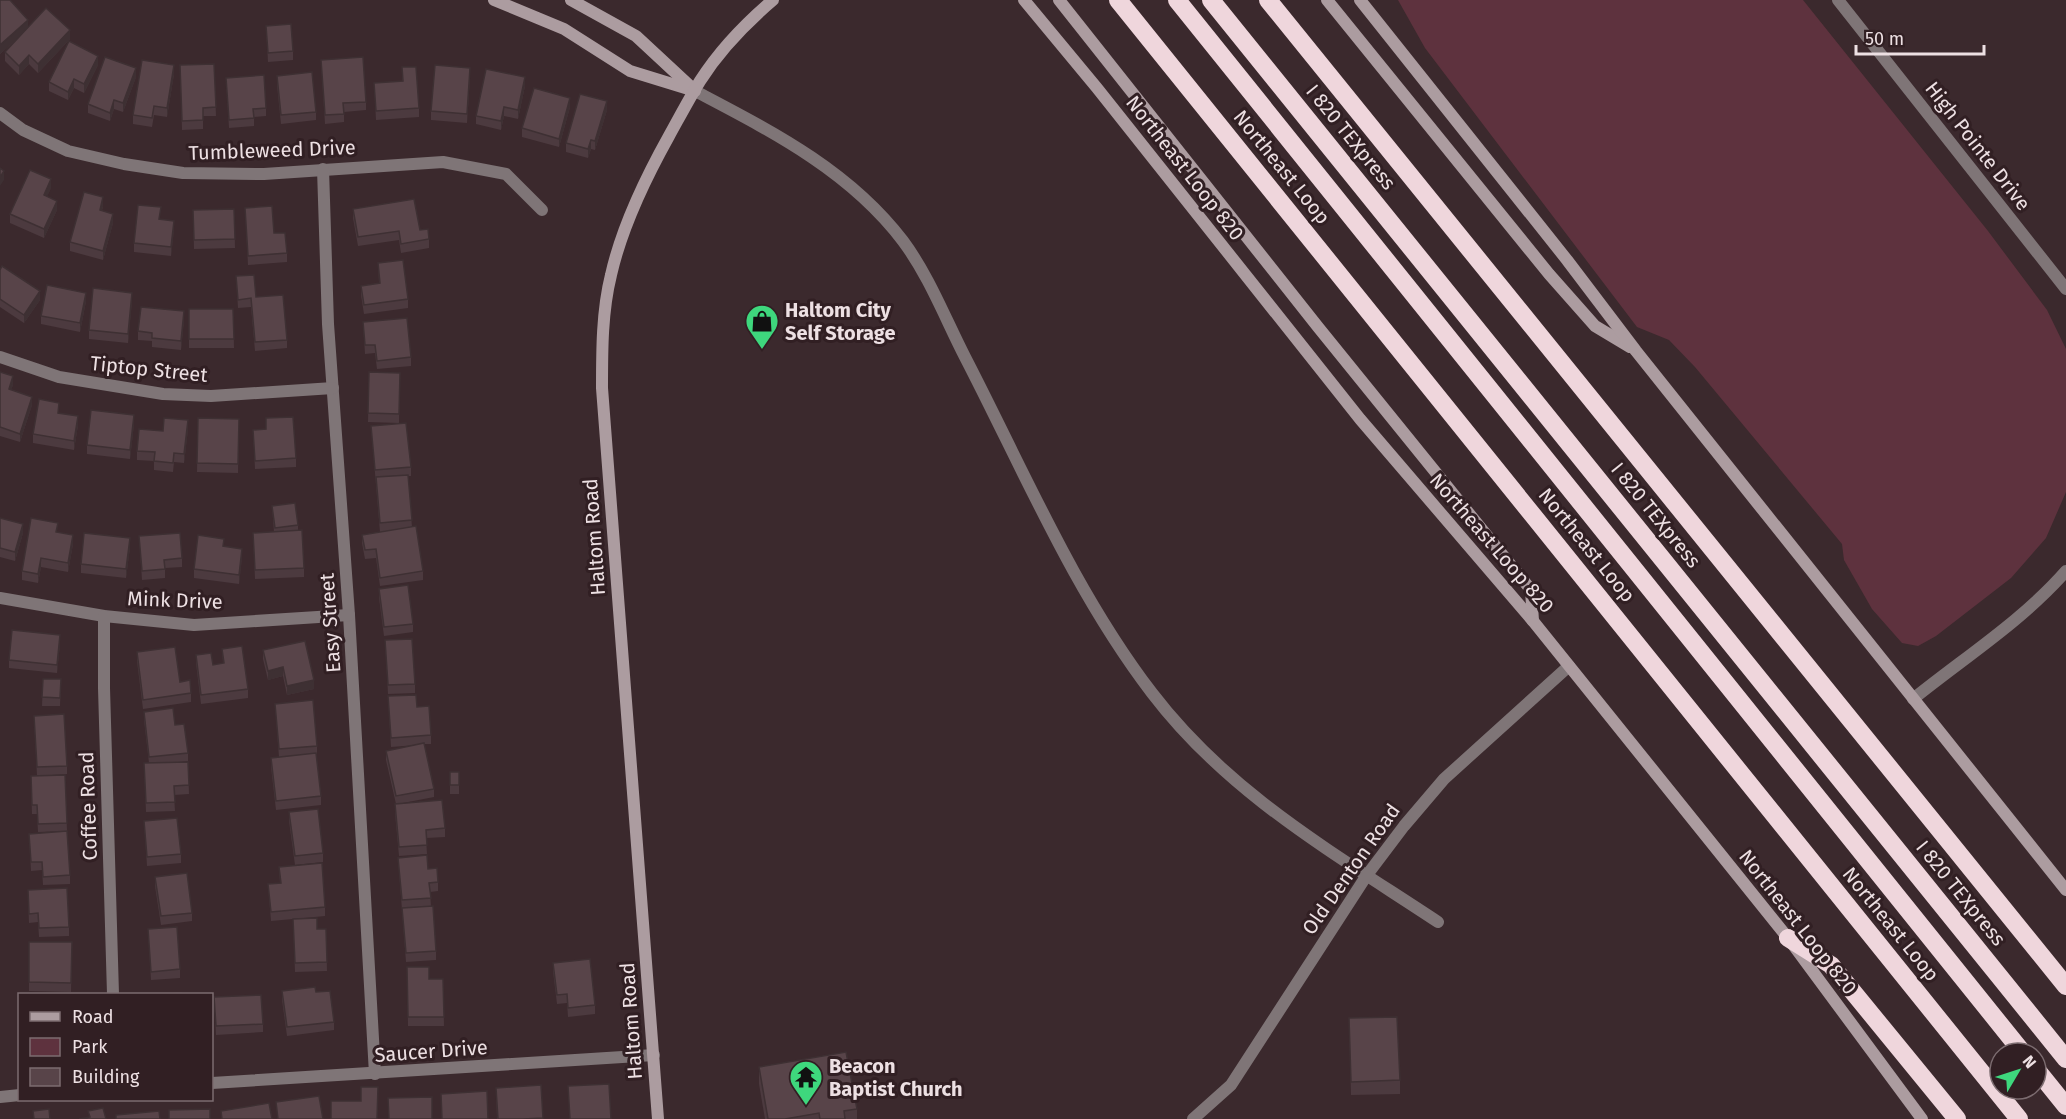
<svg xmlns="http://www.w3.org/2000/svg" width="2066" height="1119" viewBox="0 0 2066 1119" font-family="'Fira Sans',sans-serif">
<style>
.green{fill:#5e323e}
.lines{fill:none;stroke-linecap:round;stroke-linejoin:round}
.street{stroke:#7f7577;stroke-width:12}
.secondary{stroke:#ac9ca0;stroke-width:12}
.highway{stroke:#efd6dc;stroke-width:18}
.wall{fill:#4c3a3f}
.shaded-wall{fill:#3e3033}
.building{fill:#584449;stroke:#3e3033;stroke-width:1.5}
.labels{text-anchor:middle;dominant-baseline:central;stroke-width:6;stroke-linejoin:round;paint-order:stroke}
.street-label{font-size:20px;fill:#ede0e3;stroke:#311f23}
.poi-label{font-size:20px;font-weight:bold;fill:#ede0e3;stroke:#311f23;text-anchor:start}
</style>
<rect width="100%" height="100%" fill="#3b292d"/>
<polygon class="green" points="1398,0 1803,0 1988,231 2047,310 2066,349 2066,492 2046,538 2011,578 1936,636 1918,646 1902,643 1872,609 1844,560 1842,544 1695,367 1669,340 1637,327 1425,48"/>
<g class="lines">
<g class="street">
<polyline points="1838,0 2066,289"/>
<path d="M695,91C771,131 849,170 903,241C929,276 945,318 965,357C1024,471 1074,591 1152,693C1229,794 1334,853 1438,922"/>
<polyline points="0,113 23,130 68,151 124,164 183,173 264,174 443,162 506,174 542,210"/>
<polyline points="323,169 328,324 349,615 375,1074"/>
<polyline points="0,357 59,377 163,394 211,396 333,388"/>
<polyline points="0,598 104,616 194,625 349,615"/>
<polyline points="104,616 104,688 113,994"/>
<path d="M1913,699C1965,657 2022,621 2066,571"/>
<polyline points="212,1083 654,1055"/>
<polyline points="0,1097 20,1095"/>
<polyline points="1193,1119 1231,1085 1367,875 1404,826 1444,779 1569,666"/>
</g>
<g class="secondary">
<polyline points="494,0 564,29 630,71 695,91"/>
<polyline points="571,0 636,36 692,88"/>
<polyline points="1024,0 1097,88 1360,419 1533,621 1788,938 1922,1119"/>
<polyline points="1059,0 1318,327 1531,590 1533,621"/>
<polyline points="1327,0 1549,274 1595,326 1630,347"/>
<polyline points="1360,0 1567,260 1636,351 2066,890"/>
<path d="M658,1119L602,388C602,350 602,311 611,275C622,226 645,179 669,136C679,118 689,99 700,81C719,51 746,23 773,0"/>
</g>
<g class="highway">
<polyline points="1118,0 2019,1119"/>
<polyline points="1177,0 2023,1053"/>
<polyline points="1211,0 2066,1059"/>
<polyline points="1268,0 2066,986"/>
<polyline points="1788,938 1831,965 1957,1119"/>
<polyline points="2036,1069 2066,1106"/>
</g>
</g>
<g class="wall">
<polygon points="0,0 28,27 70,39 38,73 29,64 19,75 5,61 5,52 16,40 0,54"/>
<polygon points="266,26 293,51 293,60 268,62"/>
<polygon points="321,60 366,102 366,110 344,112 344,122 325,124"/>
<polygon points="214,64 216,116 203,116 203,129 182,130 180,65"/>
<polygon points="98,65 84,93 74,88 68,100 49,91 49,82"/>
<polygon points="402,67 419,108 419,117 376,120 374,83 402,81"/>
<polygon points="174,74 167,117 154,115 152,127 133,124 133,115"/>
<polygon points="277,76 316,112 316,120 281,124 277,85"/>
<polygon points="136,77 123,112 114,109 110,121 88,113 88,104"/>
<polygon points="470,77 467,123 431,120 431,111"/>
<polygon points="226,78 266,108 266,116 254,117 254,126 229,128"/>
<polygon points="525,86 518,119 504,116 501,130 476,124 476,116"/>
<polygon points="570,107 559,147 522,137 522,128"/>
<polygon points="607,110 595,150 591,149 588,158 566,152 566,143"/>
<polygon points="51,188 47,196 57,210 44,238 10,223 10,214"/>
<polygon points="103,206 102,211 113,223 103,260 70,251 70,242"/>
<polygon points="245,208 274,233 287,253 287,262 248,265"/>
<polygon points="234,209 235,248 194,249 193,210"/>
<polygon points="353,209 420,230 429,239 429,248 401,253 399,240 358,246 353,218"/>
<polygon points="160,219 174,229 171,256 134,252 134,243"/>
<polygon points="378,263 408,299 408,308 364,314 361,295 361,286 379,283"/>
<polygon points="0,270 40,300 24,323 0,307"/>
<polygon points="236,276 256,297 287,340 287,348 255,351 251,307 238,308"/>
<polygon points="86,301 80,332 41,324 41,316"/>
<polygon points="132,301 128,343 89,339 89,330"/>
<polygon points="189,309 233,309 234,348 189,348"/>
<polygon points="184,320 181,350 152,347 152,341 138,340 138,331"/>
<polygon points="363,322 411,357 411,366 377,369 375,353 365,354"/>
<polygon points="0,372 13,385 11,389 32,405 20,442 0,436"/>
<polygon points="369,372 400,373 399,423 368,422"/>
<polygon points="198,418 239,419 238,473 197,472"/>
<polygon points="134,424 130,459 87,454 87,445"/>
<polygon points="78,425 74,450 33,443 33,434"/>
<polygon points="371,426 411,467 411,476 408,476 412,527 423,571 423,580 380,586 376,558 365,559 362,543 362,535 380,532"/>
<polygon points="188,429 184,463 174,462 173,472 154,470 154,461 137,460 137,451 163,431"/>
<polygon points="253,430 296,458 296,467 255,469"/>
<polygon points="272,506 298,525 298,530 304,568 304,577 255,579 253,533 274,532"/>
<polygon points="0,518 23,533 15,561 0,557"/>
<polygon points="58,532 73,544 68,572 41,567 38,583 22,580 22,571"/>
<polygon points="139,536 182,558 182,567 165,568 165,578 142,580"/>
<polygon points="130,547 126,578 81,573 81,564"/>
<polygon points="242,557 239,584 194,578 194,569"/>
<polygon points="379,589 413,624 413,632 384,636 379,598"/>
<polygon points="385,640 415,684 415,693 388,694"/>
<polygon points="60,644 57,673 9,668 9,660"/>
<polygon points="222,649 248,689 248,698 201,704 196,663 196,655 213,665 223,663"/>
<polygon points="263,650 314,689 287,695 283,676 268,680 263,659"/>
<polygon points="137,652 180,682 191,693 191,702 143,709 137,661"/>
<polygon points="43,679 61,679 60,706 42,706"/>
<polygon points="388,696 417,707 431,735 431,744 424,744 434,789 434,797 403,803 445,828 445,837 426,838 427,854 399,856 395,813 396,804 386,760 386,751 417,745 391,747"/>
<polygon points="275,704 317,746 317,754 316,754 321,796 321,805 276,810 271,767 271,758 279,757"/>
<polygon points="144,712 175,725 188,753 188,761 179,762 188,762 189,794 174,795 175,811 146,812 144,763 149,763 144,720"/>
<polygon points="34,716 67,766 67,774 52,775 65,775 67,831 38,832 37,814 32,814 31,785 37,776"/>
<rect x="450" y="772" width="9" height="22"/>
<polygon points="289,812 323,853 323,862 295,865 289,821"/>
<polygon points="144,821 181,854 181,863 147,866"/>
<polygon points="29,834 70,875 70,884 43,885 42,870 31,871"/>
<polygon points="398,858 428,869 438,882 438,891 430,892 431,906 436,951 436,960 406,962"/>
<polygon points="279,867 325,907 325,916 294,919 317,929 326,929 327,971 295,972 293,919 271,921 268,884 280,883"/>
<polygon points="155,877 192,913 192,921 161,925 155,886"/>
<polygon points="28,899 69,927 69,936 39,937 38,922 29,923"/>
<polygon points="148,929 180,969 180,978 151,980"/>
<polygon points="29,942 72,942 71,992 29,991"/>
<polygon points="553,963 595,1005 595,1014 568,1017 567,1003 557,1004 553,971"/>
<polygon points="407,967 429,979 443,979 444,1026 408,1026"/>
<polygon points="282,991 316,992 334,1022 334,1030 287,1036 282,1000"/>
<polygon points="214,997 263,1024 263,1032 216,1035"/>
<polygon points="1349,1018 1400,1080 1400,1094 1351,1095"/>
<polygon points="759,1067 857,1109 857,1119 765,1119 759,1084"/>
<polygon points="541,1085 543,1119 497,1119 496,1088"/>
</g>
<g class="shaded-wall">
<polygon points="28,20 28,29 0,54 0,45"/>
<polygon points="70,30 70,39 38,73 38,64"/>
<polygon points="29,55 29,64 19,75 19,66"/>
<polygon points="98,56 98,65 84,93 84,84"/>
<polygon points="174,65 174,74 167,117 167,108"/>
<polygon points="136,68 136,77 123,112 123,103"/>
<polygon points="470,68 470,77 467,123 467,114"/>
<polygon points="525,77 525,86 518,119 518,110"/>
<polygon points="74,79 74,88 68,100 68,92"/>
<polygon points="570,98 570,107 559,147 559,139"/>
<polygon points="114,100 114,109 110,121 110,113"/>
<polygon points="607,101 607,110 595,150 595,141"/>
<polygon points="504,107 504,116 501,130 501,121"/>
<polygon points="591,140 591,149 588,158 588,149"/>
<polygon points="4,171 4,180 0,186 0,177"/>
<polygon points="51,179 51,188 44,204 44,195"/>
<polygon points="103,197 103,206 100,219 100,210"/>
<polygon points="57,201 57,210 44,238 44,229"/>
<polygon points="113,214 113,223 103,260 103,251"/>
<polygon points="174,221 174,229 171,256 171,247"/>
<polygon points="40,291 40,300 24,323 24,315"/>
<polygon points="86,293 86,301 80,332 80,323"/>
<polygon points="132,293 132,301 128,343 128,334"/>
<polygon points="184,311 184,320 181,350 181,341"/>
<polygon points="13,376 13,385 9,397 9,389"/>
<polygon points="32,397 32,405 20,442 20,434"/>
<polygon points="134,415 134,424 130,459 130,450"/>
<polygon points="78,416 78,425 74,450 74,441"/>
<polygon points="188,420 188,429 184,463 184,454"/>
<polygon points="23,524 23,533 15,561 15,552"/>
<polygon points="73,535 73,544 68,572 68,563"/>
<polygon points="130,538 130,547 126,578 126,569"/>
<polygon points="242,549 242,557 239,584 239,575"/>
<polygon points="41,558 41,567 38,583 38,574"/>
<polygon points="60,635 60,644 57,673 57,665"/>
<polygon points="283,667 283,676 268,680 268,671"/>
<polygon points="314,680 314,689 287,695 287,686"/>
</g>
<g class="building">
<polygon points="0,0 10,0 28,20 0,45"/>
<polygon points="46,8 70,30 38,64 29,55 19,66 5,52"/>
<polygon points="291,24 293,51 268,53 266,26"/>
<polygon points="69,41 98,56 84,84 74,79 68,92 49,82"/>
<polygon points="105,57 136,68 123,103 114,100 110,113 88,104"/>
<polygon points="363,57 366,102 343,103 344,114 325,115 321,60"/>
<polygon points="142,60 174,65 167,108 154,106 152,118 133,115"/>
<polygon points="214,64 216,107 203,108 203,120 182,121 180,65"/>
<polygon points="435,65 470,68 467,114 431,111"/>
<polygon points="402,67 416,67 419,108 376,111 374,83 403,81"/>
<polygon points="486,69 525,77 518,110 504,107 501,121 476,116"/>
<polygon points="312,72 316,112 281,115 277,76"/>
<polygon points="264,75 266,108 253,109 254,118 229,120 226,78"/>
<polygon points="534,88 570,98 559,139 522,128"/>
<polygon points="580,94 607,101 595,141 591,140 588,149 566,143"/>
<polygon points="0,168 4,171 0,177"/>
<polygon points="30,170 51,179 44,195 57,201 44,229 10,214"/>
<polygon points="84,192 103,197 100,210 113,214 103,251 70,242"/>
<polygon points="414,199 420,230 428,229 429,239 401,244 399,231 358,237 353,209"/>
<polygon points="138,205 161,207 159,219 174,221 171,247 134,243"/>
<polygon points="272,206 274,233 285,233 287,253 248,256 245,208"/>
<polygon points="234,209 235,239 194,240 193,210"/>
<polygon points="403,260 408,299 364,305 361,286 380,283 378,263"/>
<polygon points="2,266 40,291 24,315 0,299 0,270"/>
<polygon points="254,275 256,297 283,295 287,340 255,342 251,298 238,300 236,276"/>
<polygon points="47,285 86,293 80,323 41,316"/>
<polygon points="93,288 132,293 128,334 89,330"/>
<polygon points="141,307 184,311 181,341 152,338 152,333 138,331"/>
<polygon points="189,309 233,309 234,339 189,339"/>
<polygon points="407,318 411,357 377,361 375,345 365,345 363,322"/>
<polygon points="0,372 13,376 9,389 32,397 20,434 0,427"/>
<polygon points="369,372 400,373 399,414 368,413"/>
<polygon points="39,399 59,403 58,413 78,416 74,441 33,434"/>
<polygon points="91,410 134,415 130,450 87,445"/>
<polygon points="293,417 296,458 255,461 253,430 266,429 266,418"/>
<polygon points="164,418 188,420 184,454 174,453 173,463 154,461 155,452 137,451 139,429 163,431"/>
<polygon points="198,418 239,419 238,464 197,463"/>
<polygon points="406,423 411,467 375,470 371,426"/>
<polygon points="408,475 412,520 380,523 376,477"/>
<polygon points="295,503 298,525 275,528 272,506"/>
<polygon points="0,518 23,524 15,552 0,548"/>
<polygon points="31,518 58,523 56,532 73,535 68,563 41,558 38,574 22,571"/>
<polygon points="416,526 423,571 380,578 376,549 365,550 362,535"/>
<polygon points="302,530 304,568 255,570 253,533"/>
<polygon points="84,533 130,538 126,569 81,564"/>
<polygon points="180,533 182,558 164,560 165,569 142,571 139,536"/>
<polygon points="198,535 224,539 223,546 242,549 239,575 194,569"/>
<polygon points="408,585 413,624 384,627 379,589"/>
<polygon points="12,630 60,635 57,665 9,660"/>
<polygon points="412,639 415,684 388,685 385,640"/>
<polygon points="305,641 314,680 287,686 283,667 268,671 263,650"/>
<polygon points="242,646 248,689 201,695 196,655 211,653 213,665 224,663 222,649"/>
<polygon points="175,647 180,682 190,680 191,693 143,700 137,652"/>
<polygon points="43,679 61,679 60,698 42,697"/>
<polygon points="416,695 417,707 429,706 431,735 391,738 388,696"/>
<polygon points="313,700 317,746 279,749 275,704"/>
<polygon points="173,708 175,725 184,724 188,753 149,757 144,712"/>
<polygon points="64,714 67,766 37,767 34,716"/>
<polygon points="424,743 434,789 396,796 386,751"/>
<polygon points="316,753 321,796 276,801 271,758"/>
<polygon points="188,762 189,785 174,786 175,802 146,803 144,763"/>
<rect x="450" y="772" width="9" height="13"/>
<polygon points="65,775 67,823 38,824 37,805 32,805 31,776"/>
<polygon points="442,800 445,828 426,830 427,845 399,847 395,804"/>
<polygon points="318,809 323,853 295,856 289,812"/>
<polygon points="177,818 181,854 147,857 144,821"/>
<polygon points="67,831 70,875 43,877 42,862 31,862 29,834"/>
<polygon points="427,855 428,869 437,868 438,882 429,883 431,898 402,900 398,858"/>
<polygon points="322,863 325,907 271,912 268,884 281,883 279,867"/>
<polygon points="187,873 192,913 161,916 155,877"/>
<polygon points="67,888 69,927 39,928 38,913 29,914 28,890"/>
<polygon points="433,906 436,951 406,953 402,908"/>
<polygon points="317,918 317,929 326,929 327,962 295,963 293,919"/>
<polygon points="177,927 180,969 151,972 148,929"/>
<polygon points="29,942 72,942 71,983 29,982"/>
<polygon points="590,959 595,1005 568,1008 567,994 557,995 553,963"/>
<polygon points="407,967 429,967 429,979 443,979 444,1017 408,1017"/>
<polygon points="315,987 316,992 330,991 334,1022 287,1027 282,991"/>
<polygon points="181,993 181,994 153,994"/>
<polygon points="261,995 263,1024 216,1026 214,997"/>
<polygon points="1397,1017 1400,1080 1351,1082 1349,1018"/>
<polygon points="846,1052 857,1109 844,1111 845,1119 820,1119 819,1113 785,1119 768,1119 759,1067"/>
<polygon points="609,1084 611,1119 570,1119 568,1086"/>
<polygon points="541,1085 543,1118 523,1119 498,1119 496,1088"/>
<polygon points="361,1087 378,1087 377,1119 331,1119 331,1101 361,1101"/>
<polygon points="487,1091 488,1119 442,1119 441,1094"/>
<polygon points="319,1096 323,1119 278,1119 276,1102"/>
<polygon points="432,1097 432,1119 389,1119 388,1098"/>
<polygon points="269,1103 272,1119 222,1119 221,1111"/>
<polygon points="103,1108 106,1119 79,1119 90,1117 88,1111"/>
<polygon points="49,1109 50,1119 34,1119 33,1111"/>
<polygon points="210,1109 210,1119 169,1119 169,1110"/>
<polygon points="159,1111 160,1119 116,1119 116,1115"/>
</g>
<defs>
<symbol id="shop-pin" viewBox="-11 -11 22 30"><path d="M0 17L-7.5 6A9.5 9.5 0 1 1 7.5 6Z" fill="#3ed77d" stroke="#311f23"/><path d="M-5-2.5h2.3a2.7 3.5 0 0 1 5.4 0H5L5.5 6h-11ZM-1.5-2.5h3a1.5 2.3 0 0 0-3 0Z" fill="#111"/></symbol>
<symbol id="temple-pin" viewBox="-11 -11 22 30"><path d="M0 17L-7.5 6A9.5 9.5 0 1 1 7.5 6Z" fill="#3ed77d" stroke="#311f23"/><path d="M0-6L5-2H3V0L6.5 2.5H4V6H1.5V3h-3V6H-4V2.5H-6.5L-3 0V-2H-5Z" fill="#111"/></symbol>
</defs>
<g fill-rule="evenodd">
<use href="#shop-pin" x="743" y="302" width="38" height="52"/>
<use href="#temple-pin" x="787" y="1058" width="38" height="52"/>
</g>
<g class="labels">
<g class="street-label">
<text transform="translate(1351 137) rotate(51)">I 820 TEXpress</text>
<text transform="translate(1978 146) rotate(52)">High Pointe Drive</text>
<text transform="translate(272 150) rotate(-2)">Tumbleweed Drive</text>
<text transform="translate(1282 167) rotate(51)">Northeast Loop</text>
<text transform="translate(1185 168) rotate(52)">Northeast Loop 820</text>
<text transform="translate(149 369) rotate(6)">Tiptop Street</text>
<text transform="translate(1656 515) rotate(51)">I 820 TEXpress</text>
<text transform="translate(594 537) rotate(-94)">Haltom Road</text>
<text transform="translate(1492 543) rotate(49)">Northeast Loop 820</text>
<text transform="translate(1587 545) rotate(51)">Northeast Loop</text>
<text transform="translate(175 600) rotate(2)">Mink Drive</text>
<text transform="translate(330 623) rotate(-94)">Easy Street</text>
<text transform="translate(88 806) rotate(-92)">Coffee Road</text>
<text transform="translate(1351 869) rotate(-55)">Old Denton Road</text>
<text transform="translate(1961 893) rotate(51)">I 820 TEXpress</text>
<text transform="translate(1798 922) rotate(52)">Northeast Loop 820</text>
<text transform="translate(1891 924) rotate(51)">Northeast Loop</text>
<text transform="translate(631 1021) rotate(-94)">Haltom Road</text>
<text transform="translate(431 1051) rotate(-4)">Saucer Drive</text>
</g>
<g class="poi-label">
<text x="785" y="310">Haltom City<tspan x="785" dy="23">Self Storage</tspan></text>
<text x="829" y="1066">Beacon<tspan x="829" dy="23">Baptist Church</tspan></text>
</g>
</g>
<rect x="18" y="993" width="195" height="108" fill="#311f23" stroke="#7c6c70" stroke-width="1.5"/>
<rect x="30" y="1012" width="30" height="9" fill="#ac9ca0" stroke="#7c6c70" stroke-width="1.5"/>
<text x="72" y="1023" font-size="18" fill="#ede0e3">Road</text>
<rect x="30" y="1038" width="30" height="18" fill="#5e323e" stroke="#7c6c70" stroke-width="1.5"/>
<text x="72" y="1053" font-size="18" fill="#ede0e3">Park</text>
<rect x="30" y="1068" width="30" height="18" fill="#584449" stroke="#7c6c70" stroke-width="1.5"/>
<text x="72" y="1083" font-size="18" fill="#ede0e3">Building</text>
<g transform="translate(2018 1071) rotate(51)"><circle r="28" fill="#311f23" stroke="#7c6c70" stroke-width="1.5"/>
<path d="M0-4.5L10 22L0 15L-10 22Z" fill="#3ed77d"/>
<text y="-9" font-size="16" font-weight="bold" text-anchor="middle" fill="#ede0e3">N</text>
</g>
<path d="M1856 45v9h128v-9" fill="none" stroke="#ede0e3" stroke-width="3"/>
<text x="1865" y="45" font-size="18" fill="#ede0e3" stroke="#311f23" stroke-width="4.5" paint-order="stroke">50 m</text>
</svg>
